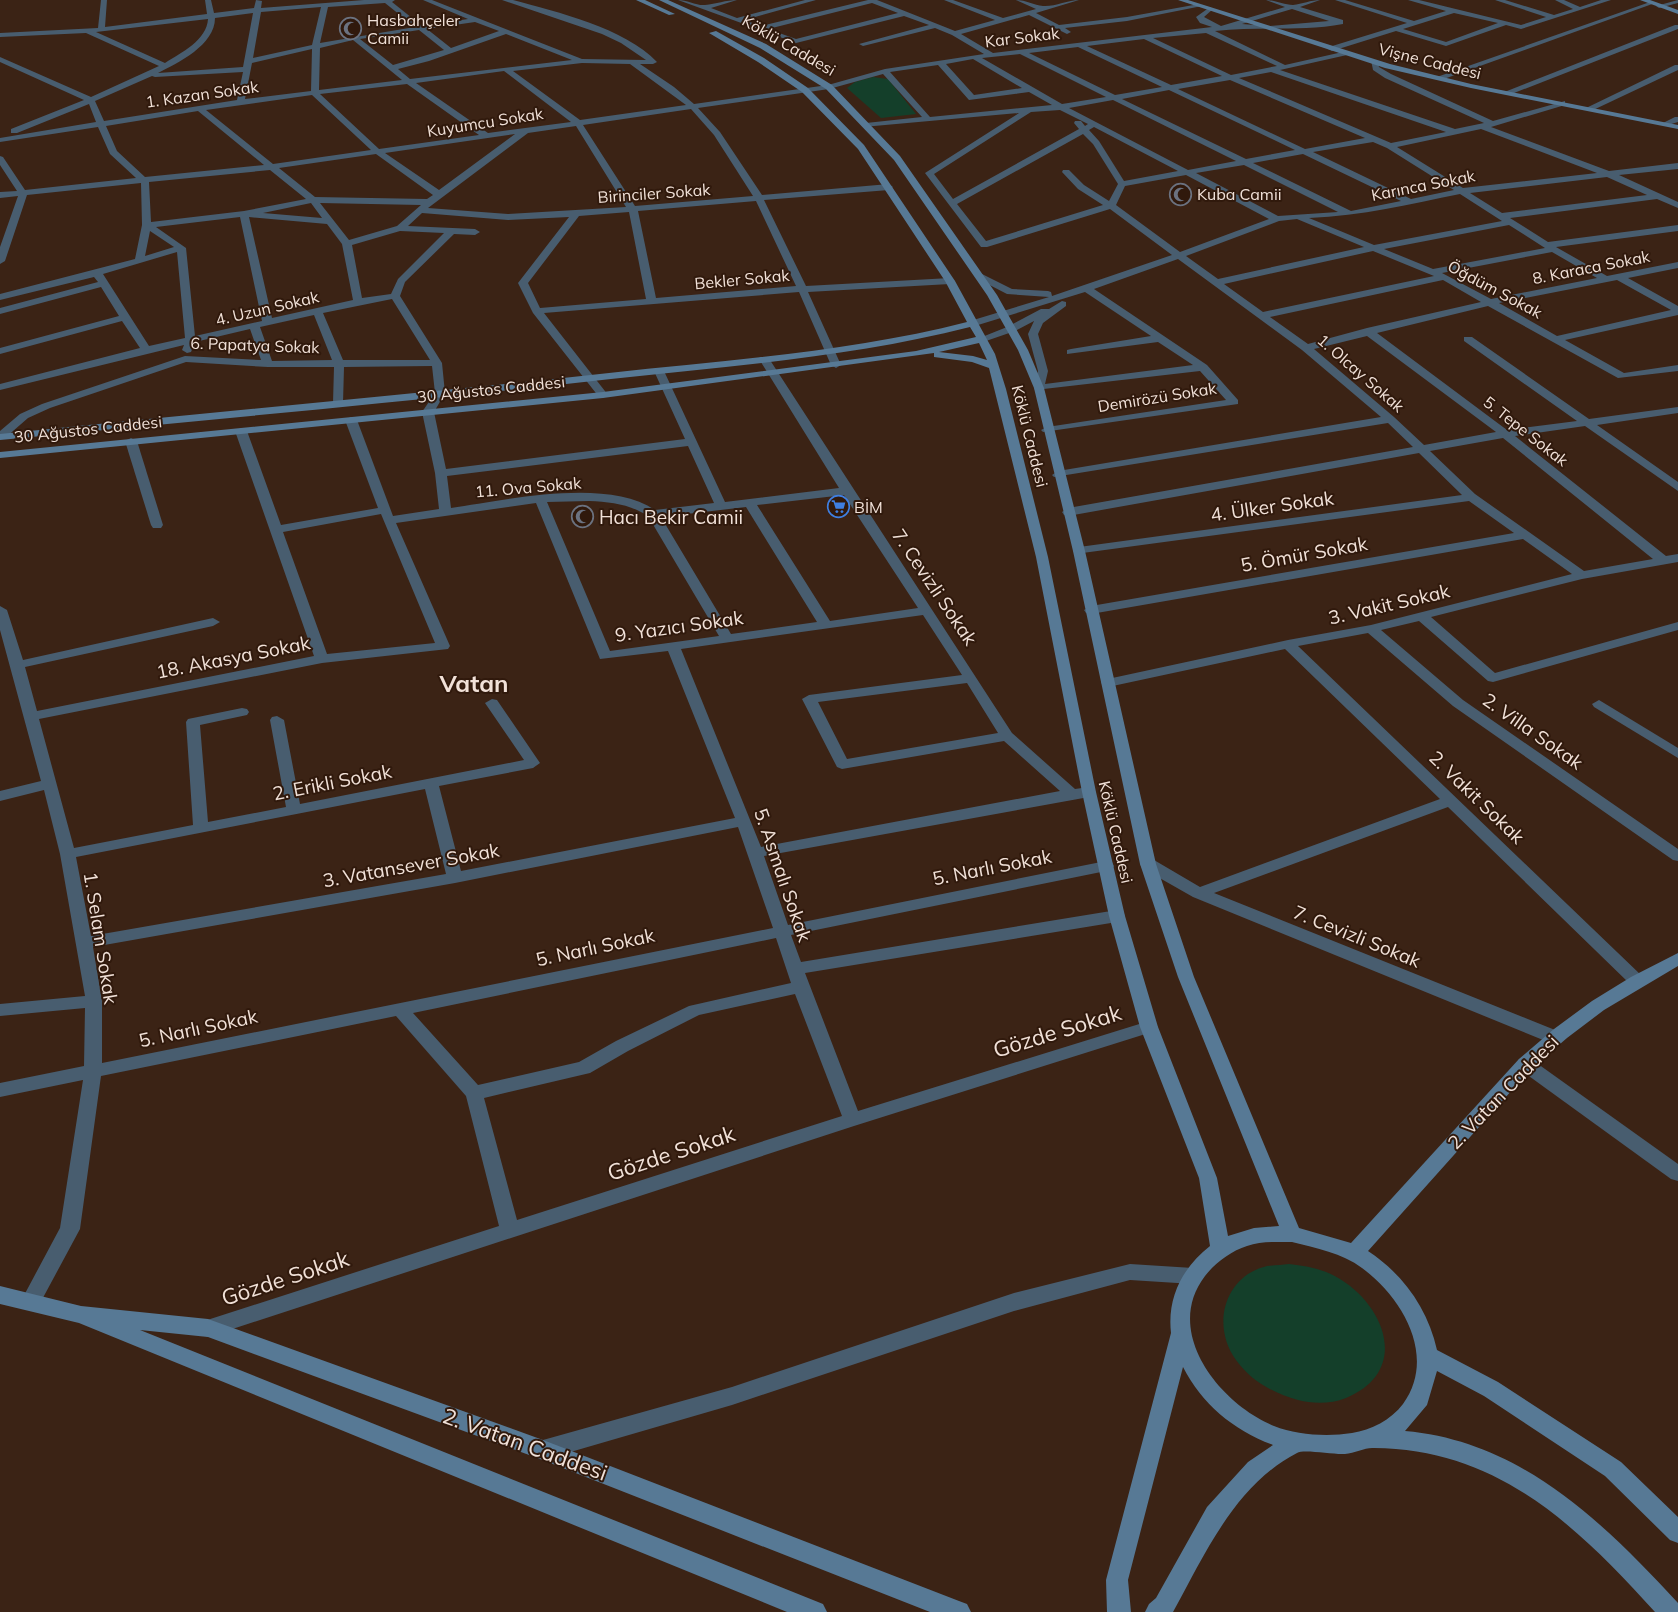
<svg xmlns="http://www.w3.org/2000/svg" width="1678" height="1612" viewBox="0 0 1678 1612" font-family="Mulish,sans-serif">
<style>
.green{fill:#143f2a}
.lines{fill:none;stroke-linecap:round;stroke-linejoin:round}
.street{fill:#485d6f;fill-rule:evenodd}
.secondary{fill:#577995;fill-rule:evenodd}
.labels{text-anchor:middle;dominant-baseline:central;stroke-width:4;stroke-linejoin:round;paint-order:stroke}
.far-poi-label{font-size:16px;fill:#f1e1d8;stroke:#30190c;text-anchor:start}
.far-street-label{font-size:16px;fill:#f1e1d8;stroke:#30190c}
.street-label{font-size:19px;fill:#f1e1d8;stroke:#30190c}
.poi-label{font-size:19px;fill:#f1e1d8;stroke:#30190c;text-anchor:start}
.near-street-label{font-size:22px;fill:#f1e1d8;stroke:#30190c}
.district-label{font-size:24px;font-weight:bold;fill:#f1e1d8;stroke:#30190c}
</style>
<rect width="100%" height="100%" fill="#3b2315"/>
<g class="green">
<polygon points="873,77 888,79 916,114 881,118 847,88 855,82"/>
<path d="M1289,1264C1307,1266 1324,1269 1340,1279C1387,1308 1409,1372 1346,1398C1331,1404 1313,1404 1298,1400C1273,1393 1251,1381 1236,1360C1211,1326 1224,1276 1267,1266C1274,1265 1282,1265 1289,1264Z"/>
</g>
<g class="lines">
<g class="street">
<path d="M101,0H107L105,27L207,14L205,0H211L214,13L254,8L256,0L262,1L261,8L364,0H395L392,2L422,26L468,19L423,0H432L582,59L646,60L621,43L602,34L502,0H513C557,12 625,28 657,62L653,64H640L674,87L694,104L828,85L885,69L984,54L952,35L935,28L863,46L859,44L929,25L904,16L796,43L678,0C687,0 697,6 705,5C716,4 726,0 737,0L711,8L737,18L805,0H816L744,20L761,26L868,0H877L955,31L995,20L944,0H953L1003,18L1036,9L1016,0C1026,0 1034,5 1043,6C1054,7 1068,0 1079,0L1036,13L1059,25L1127,17L1199,4L1202,6L1127,21L1065,28L1071,32L1067,34L1029,15L961,34L993,53L1212,27L1200,23L1196,17L1210,7L1213,9L1204,17L1221,26L1285,7L1266,0C1275,0 1284,5 1293,5C1302,4 1311,0 1320,0L1300,7L1343,20V24C1300,32 1257,26 1215,31L1285,65L1347,51V55L1280,70L1455,129L1484,123L1385,78L1373,70L1371,60H1377L1379,67L1391,74L1493,121L1565,101V105L1491,127L1609,171L1678,163V169L1619,175L1678,202V208L1657,199L1510,218L1548,242L1678,225V231L1556,247L1607,276L1678,262V268L1628,278L1678,306V315L1565,340L1624,373L1678,365V371L1618,378L1488,306L1377,333L1507,430L1577,421L1464,341V337H1472L1589,419L1678,407V413L1597,425L1678,482V491L1585,426L1515,436L1666,556L1678,554V562L1582,579L1431,617L1495,673L1678,622V630L1493,682L1488,681L1419,621L1381,630L1463,700L1678,849V861L1673,860L1453,706L1368,633L1298,646L1642,976L1644,980L1642,984L1636,986L1630,984L1448,807L1214,893L1560,1032L1563,1037L1560,1042L1554,1043L1548,1042L1193,897L1142,868L1140,864L1142,860H1154L1200,887L1440,799L1285,649L1108,687L1101,683L1103,680L1288,640L1371,625L1572,574L1523,539L1091,614L1086,613L1084,610L1091,606L1514,533L1469,501L1075,554L1073,551L1075,548L1079,547L1462,495L1419,453L1068,516L1064,515L1062,512L1068,508L1413,447L1388,423L1054,477L1052,475L1058,471L1381,417L1302,350L1178,259L1094,289L1207,365L1238,400V404L1043,432L1041,430L1047,427L1226,400L1200,371L1035,390L1034,388L1038,371L1028,334L1034,321L1015,331L986,341L982,342L977,339L1007,327L1041,309H1049L1062,301L1066,302V306L1043,323L1038,334L1048,371L1045,384L1193,365L1158,342L1067,354V350L1071,349L1151,336L1085,292L978,325H970V321L1049,297L1007,294L976,278V274H982L1012,289L1048,291L1051,292L1052,296L1172,255L1110,209L987,247H981L925,173L1019,113L863,127L862,125L866,123L922,117L883,74L829,89L698,108L720,132L762,195L889,184L893,187L889,190L764,200L806,286L950,278L955,281L950,284L808,292L841,365L836,368L831,365L799,292L544,313L608,395L603,398L599,397L533,313L518,283L569,217L508,220L422,213L408,226L475,229L480,232L475,235L454,234L405,282L400,296L442,363L445,393L434,412L446,469L685,439L654,371L659,368L664,371L725,502L839,488L759,359L760,357H768L1012,733L1075,789L1089,787L1096,792L1089,797L764,856L788,925L1106,861L1112,862L1114,866L1112,870L1106,871L791,935L801,962L1117,910L1123,912L1125,916L1123,920L1117,922L805,973L858,1111L1149,1021L1155,1023L1158,1027L1155,1031L854,1126L208,1337L201,1334L198,1328L201,1322L499,1226L466,1096L396,1016L101,1076L80,1229L38,1307L31,1310L24,1307L21,1301L60,1228L83,1080L0,1097V1083L84,1066L85,1008L0,1016V1004L85,996L60,854L44,790L0,801V791L41,781L0,630V606L7,610L23,660L213,618L220,622L213,626L25,667L37,711L314,656L235,431L241,428L247,431L281,525L378,508L345,420L351,417L357,420L393,516L439,509L435,473L422,412L435,393L432,366L344,367L343,403L338,406L333,403L334,367H268L186,362L50,408L28,418L5,438L0,439V431L20,414L42,404L185,356L261,360L250,329L195,342L191,352L187,353L182,350L184,345L0,390V384L140,348L122,321L0,354V348L119,316L101,287L0,314V308L98,282L94,277L0,300V294L135,259L142,225L141,183L27,195L5,261L0,264V247L18,196L0,198V192L17,191L0,165V156L3,157L25,190L136,178L110,154L98,127L0,142V138L96,122L89,104L17,133H11V129L84,100L0,62V57L91,97L159,66L86,33L0,37V33L98,28ZM385,3L415,27L320,43L328,7ZM872,3L898,13L796,39L768,29ZM321,7L312,45L253,58L261,12ZM1292,9L1329,21L1269,26L1242,24ZM253,13L243,67L158,73C178,63 215,45 215,18ZM208,19C207,40 181,53 165,63L96,32ZM475,22L499,31L451,48L427,29ZM419,30L444,50L393,65L360,39ZM1206,33L1277,66L1231,75L1153,38ZM506,34L572,60L410,79L398,69L429,61ZM1144,39L1222,76L1171,85L1087,46ZM353,40L402,80L319,90L320,48ZM1078,47L1162,87L1115,95L1029,53ZM312,49L311,91L245,99L252,63ZM1020,54L1106,97L1062,104L982,58ZM973,59L1022,88L974,95L946,64ZM582,63L630,64L686,105L580,120L513,71ZM938,65L969,100L1029,92L1052,105L930,117L890,72ZM504,71L571,122L488,133L416,83ZM243,72L237,100L104,121L95,101L152,76L155,77ZM1271,72L1446,132L1391,143L1239,78ZM1230,80L1365,138L1305,149L1178,89ZM407,84L479,135L379,149L320,94ZM1169,90L1295,150L1246,159L1122,99ZM312,95L371,150L273,164L206,110ZM1113,100L1236,161L1188,170L1069,108ZM691,109L714,135L753,196L635,206L583,125ZM1060,110L1088,124L1085,126L1081,121H1075L1074,123L1079,129L953,199L934,174L1031,112ZM198,111L264,165L145,177L117,151L106,126ZM576,126L626,207L508,214L428,208L528,133ZM1094,127L1178,171L1124,181L1099,141L1089,130ZM1481,129L1597,173L1463,188L1397,147ZM515,134L439,190L385,153ZM1083,134L1093,144L1118,184L1109,201L1084,185L1069,170H1063L1062,172L1078,189L1103,205L986,241L957,204ZM1373,142L1387,148L1454,190L1411,199L1313,152ZM376,154L433,195L427,199L315,197L279,168ZM1303,154L1401,201L1351,211L1253,163ZM1244,165L1338,212L1278,216L1196,173ZM270,170L306,199L244,211L151,222L149,182ZM1186,175L1269,219L1180,252L1116,205L1125,186ZM1607,177L1647,195L1502,213L1470,193ZM1460,194L1502,221L1374,245L1309,218C1362,216 1410,204 1460,194ZM756,201L796,286L656,298L638,211ZM311,203L322,218L263,213ZM320,203L421,205L397,226L349,240ZM629,212L646,299L540,308L528,283L579,216ZM240,217L262,321L195,336L186,248L156,227ZM249,217L327,224L342,244L353,300L272,318ZM1297,219L1364,247L1218,279L1186,256L1279,221ZM1509,225L1545,248L1433,269L1384,249ZM150,231L174,247L145,256ZM400,231L444,233L398,279L391,294L362,298L352,245ZM1373,251L1434,276L1263,312L1224,284ZM177,252L185,338L149,346L103,274ZM1552,252L1597,278L1491,299L1442,273ZM1443,280L1481,302L1367,328L1308,344L1270,317ZM1617,280L1671,310L1557,336L1499,303ZM392,299L430,360H343L323,313ZM314,315L332,360L272,361L260,327ZM1367,336L1496,432L1424,445L1394,417L1314,349ZM1503,438L1653,559L1584,571L1475,494L1430,451ZM688,446L714,503L655,510C606,477 507,500 451,508L447,476ZM844,495L918,608L830,621L757,505ZM589,501C611,502 629,504 648,516L719,636L610,651L547,502ZM536,503L600,659L668,651L735,818L461,871L439,786L533,768L540,763L497,700L492,699L485,703L524,760L300,804L284,720L277,716L272,717L270,720L286,807L208,822L200,725L247,715L249,712L247,709L242,708L188,719L186,722L193,825L74,848L39,719L322,663L448,649L450,646L396,523ZM746,507L817,622L731,634L661,517ZM381,514L435,643L327,654L283,532ZM923,615L962,675L809,695L802,699L837,767L842,769L1004,741L1060,791L761,847L681,649ZM967,683L998,733L847,759L818,702ZM425,789L446,874L91,936L76,857ZM738,827L773,928L102,1063V1001L93,947L455,883ZM776,938L791,983L689,1006L616,1041L579,1062L478,1085L413,1013ZM795,994L842,1116L517,1220L484,1098L590,1073L628,1051L699,1015Z"/>
<path d="M1335,0H1345L1414,21L1446,11L1408,0H1419L1521,25L1546,17L1495,0H1505L1554,15L1573,9L1555,0H1564L1580,7L1601,0H1611L1521,29L1506,25L1446,46L1396,31L1332,51L1328,49L1329,47L1407,23ZM1454,13L1498,23L1446,42L1403,29Z"/>
<polygon points="1678,0 1678,3 1659,8 1656,6"/>
<polygon points="1650,2 1655,3 1441,80 1434,78"/>
<polygon points="1675,25 1678,25 1678,29 1509,95 1502,93"/>
<polygon points="1675,65 1678,65 1678,70 1591,111 1584,109"/>
<polygon points="1675,117 1678,117 1678,122 1665,126 1661,124"/>
<polygon points="131,438 137,441 163,525 161,528 153,528 151,525 125,441"/>
<polygon points="1599,700 1678,748 1678,758 1594,707 1592,704"/>
<polygon points="1525,1057 1531,1059 1678,1164 1678,1181 1671,1179 1519,1069 1516,1064 1519,1059"/>
<polygon points="1130,1264 1193,1268 1200,1270 1203,1276 1200,1282 1193,1284 1130,1280 1014,1311 732,1405 543,1460 535,1457 532,1450 535,1443 543,1440 732,1387 1014,1293"/>
</g>
<g class="secondary">
<polygon points="636,0 645,0 675,14 669,15"/>
<path d="M659,0H668L766,44L832,85L900,156L997,295L1028,350L1044,388L1085,551L1156,864L1194,977L1299,1228L1351,1243L1519,1059L1554,1029L1592,1001L1631,977L1678,953V966L1604,1010L1567,1038L1531,1069L1368,1251C1403,1274 1428,1309 1437,1350L1498,1382L1621,1462L1678,1517V1543L1670,1540L1605,1476L1484,1396L1437,1371L1427,1405L1405,1431C1521,1441 1603,1522 1678,1603V1612H1655C1577,1526 1498,1449 1374,1448C1366,1447 1355,1453 1345,1454C1334,1455 1304,1449 1297,1453C1235,1485 1205,1554 1173,1612H1145L1149,1604L1156,1598L1207,1507L1248,1462L1273,1445C1233,1430 1202,1404 1183,1367L1128,1580L1131,1612H1107L1106,1580L1171,1333C1167,1298 1182,1268 1210,1246L1199,1178L1140,1027L1109,916L1082,792L1036,557L989,368L972,362L934,357V353L603,398L0,458V452L603,392L916,351L976,337L970,327C852,357 731,366 611,379C407,402 204,420 0,440V434C203,413 406,395 609,373C729,360 850,352 967,322L945,281L858,149L802,92L758,62L709,33L716,31L764,58L808,88L864,145L955,281L995,354L1006,389L1048,557L1096,792L1125,916L1158,1027L1217,1178L1228,1236L1254,1228L1279,1226L1178,977L1140,864L1073,551L1034,388L1018,350L987,295L894,160L826,89L760,48ZM979,343L987,360L973,356L939,352ZM1292,1242C1316,1248 1342,1253 1362,1268C1403,1298 1437,1357 1403,1404C1391,1420 1371,1430 1352,1433C1327,1437 1297,1435 1274,1426C1220,1404 1162,1332 1205,1276C1215,1263 1231,1251 1247,1246C1261,1241 1277,1242 1292,1242Z"/>
<polygon points="1178,0 1188,0 1390,64 1471,84 1678,125 1678,129 1471,88 1385,68"/>
<polygon points="1640,0 1650,0 1678,10 1678,14"/>
<polygon points="0,1286 81,1306 208,1319 543,1440 959,1601 967,1604 971,1612 930,1612 540,1459 208,1337 140,1330 823,1604 827,1612 787,1612 79,1323 0,1304"/>
</g>
</g>
<defs>
<symbol id="mosque-ring" viewBox="-11 -11 22 22"><circle r="9.5" fill="#30190c" stroke="#6b7280" stroke-width="1.5"/><path d="M3.5-4.9A6 6 0 1 0 3.5 4.9A5 5 0 1 1 3.5-4.9Z" fill="#6b7280"/></symbol>
<symbol id="supermarket-ring" viewBox="-11 -11 22 22"><circle r="9.5" fill="#30190c" stroke="#3f7fe0" stroke-width="1.5"/><path d="M-6-5.5h2.5l.6 2H6L4.5 2H-2.5L-4.4-4H-6ZM-1.5 3.2a1.3 1.3 0 1 0 .1 0ZM3 3.2a1.3 1.3 0 1 0 .1 0Z" fill="#3f7fe0"/></symbol>
</defs>
<g fill-rule="evenodd">
<use href="#mosque-ring" x="338" y="16" width="25" height="25"/>
<use href="#mosque-ring" x="1168" y="182" width="25" height="25"/>
<use href="#supermarket-ring" x="826" y="494" width="25" height="25"/>
<use href="#mosque-ring" x="570" y="504" width="25" height="25"/>
</g>
<g class="labels">
<g class="far-poi-label">
<text x="367" y="20">Hasbahçeler<tspan x="367" dy="18">Camii</tspan></text>
<text x="1197" y="194">Kuba Camii</text>
<text x="854" y="507">BİM</text>
</g>
<g class="far-street-label">
<text transform="translate(1022 37) rotate(-7)">Kar Sokak</text>
<text transform="translate(789 45) rotate(30)">Köklü Caddesi</text>
<text transform="translate(1430 61) rotate(14)">Vişne Caddesi</text>
<text transform="translate(202 94) rotate(-8)">1. Kazan Sokak</text>
<text transform="translate(485 122) rotate(-9)">Kuyumcu Sokak</text>
<text transform="translate(1423 185) rotate(-11)">Karınca Sokak</text>
<text transform="translate(654 193) rotate(-4)">Birinciler Sokak</text>
<text transform="translate(1591 267) rotate(-11)">8. Karaca Sokak</text>
<text transform="translate(742 279) rotate(-5)">Bekler Sokak</text>
<text transform="translate(1495 289) rotate(28)">Öğdüm Sokak</text>
<text transform="translate(267 308) rotate(-13)">4. Uzun Sokak</text>
<text transform="translate(255 345) rotate(2)">6. Papatya Sokak</text>
<text transform="translate(1361 373) rotate(41)">1. Olcay Sokak</text>
<text transform="translate(491 389) rotate(-6)">30 Ağustos Caddesi</text>
<text transform="translate(1157 397) rotate(-9)">Demirözü Sokak</text>
<text transform="translate(88 429) rotate(-6)">30 Ağustos Caddesi</text>
<text transform="translate(1526 431) rotate(38)">5. Tepe Sokak</text>
<text transform="translate(1030 436) rotate(76)">Köklü Caddesi</text>
<text transform="translate(528 487) rotate(-5)">11. Ova Sokak</text>
<text transform="translate(1116 832) rotate(77)">Köklü Caddesi</text>
</g>
<g class="street-label">
<text transform="translate(1272 506) rotate(-8)">4. Ülker Sokak</text>
<text transform="translate(1304 554) rotate(-10)">5. Ömür Sokak</text>
<text transform="translate(935 587) rotate(56)">7. Cevizli Sokak</text>
<text transform="translate(1389 604) rotate(-13)">3. Vakit Sokak</text>
<text transform="translate(679 626) rotate(-8)">9. Yazıcı Sokak</text>
<text transform="translate(233 657) rotate(-11)">18. Akasya Sokak</text>
<text transform="translate(1533 731) rotate(35)">2. Villa Sokak</text>
<text transform="translate(332 782) rotate(-11)">2. Erikli Sokak</text>
<text transform="translate(1477 797) rotate(44)">2. Vakit Sokak</text>
<text transform="translate(411 865) rotate(-10)">3. Vatansever Sokak</text>
<text transform="translate(992 867) rotate(-11)">5. Narlı Sokak</text>
<text transform="translate(783 875) rotate(71)">5. Asmalı Sokak</text>
<text transform="translate(1357 936) rotate(22)">7. Cevizli Sokak</text>
<text transform="translate(101 938) rotate(81)">1. Selam Sokak</text>
<text transform="translate(595 947) rotate(-12)">5. Narlı Sokak</text>
<text transform="translate(198 1028) rotate(-12)">5. Narlı Sokak</text>
<text transform="translate(1503 1092) rotate(-46)">2. Vatan Caddesi</text>
</g>
<g class="poi-label">
<text x="599" y="517">Hacı Bekir Camii</text>
</g>
<g class="near-street-label">
<text transform="translate(1057 1031) rotate(-17)">Gözde Sokak</text>
<text transform="translate(671 1153) rotate(-18)">Gözde Sokak</text>
<text transform="translate(285 1278) rotate(-18)">Gözde Sokak</text>
<text transform="translate(525 1444) rotate(20)">2. Vatan Caddesi</text>
</g>
<g class="district-label">
<text x="474" y="683">Vatan</text>
</g>
</g>
</svg>
